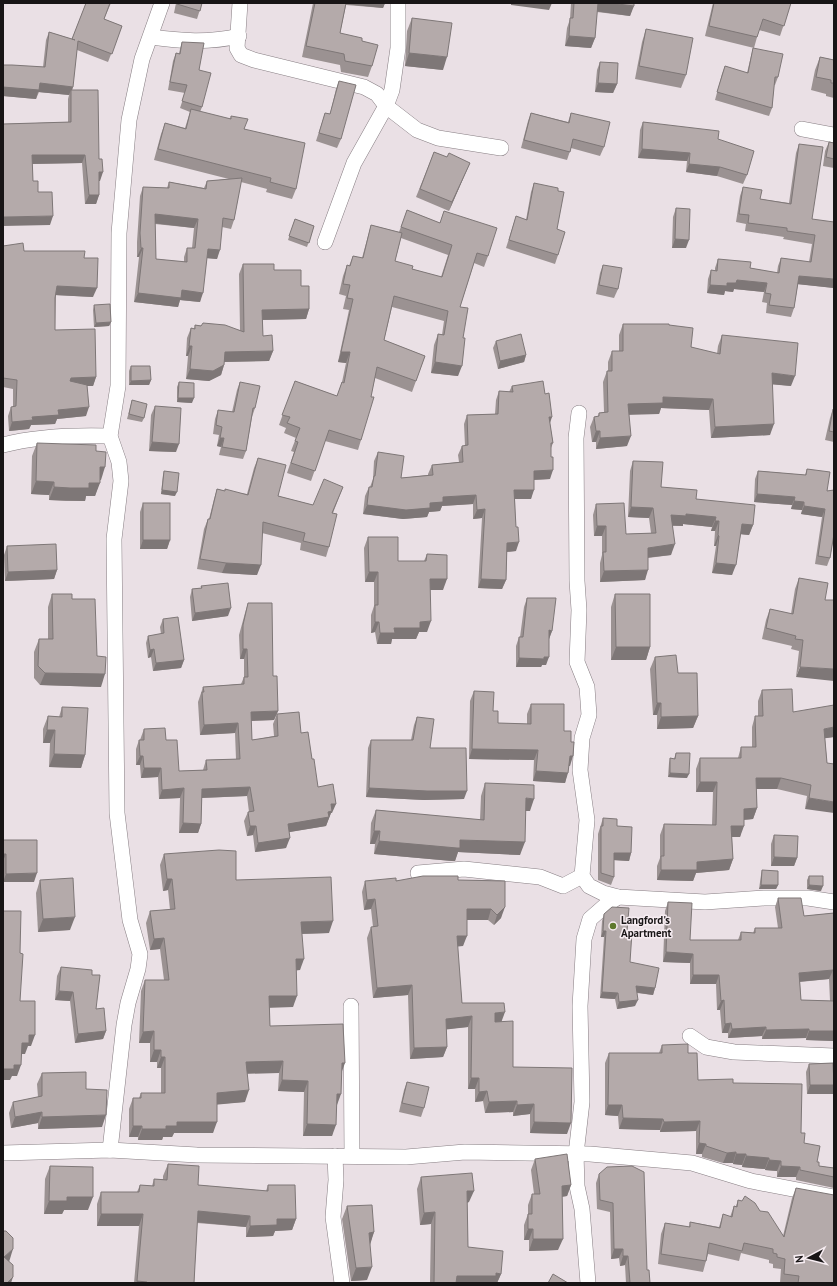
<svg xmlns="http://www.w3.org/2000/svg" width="837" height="1286" viewBox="0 0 837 1286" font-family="'PT Sans',sans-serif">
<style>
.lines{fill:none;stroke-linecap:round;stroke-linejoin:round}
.street-casing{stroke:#877e83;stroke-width:16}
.street{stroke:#fff;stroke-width:15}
.wall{fill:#9b9292;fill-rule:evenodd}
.shaded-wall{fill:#7e7777}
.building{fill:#b4aaaa;stroke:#7e7777;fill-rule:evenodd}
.poi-dot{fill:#5e792d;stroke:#f7edf2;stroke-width:1.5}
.labels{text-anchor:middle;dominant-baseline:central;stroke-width:3;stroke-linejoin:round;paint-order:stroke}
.poi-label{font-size:11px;font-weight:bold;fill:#181516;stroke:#f7edf2;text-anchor:start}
</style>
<rect width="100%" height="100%" fill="#eae0e5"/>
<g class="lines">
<defs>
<g id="street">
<polyline points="240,3 237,48 241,55 254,60 364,87 377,94 386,106 417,130 438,138 501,148"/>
<path d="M151,37C180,41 209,43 239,36"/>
<polyline points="802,129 834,135"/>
<polyline points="325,242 354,163 386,106 392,90 398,48 398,3"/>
<polyline points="579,413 576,438 577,581 579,610 577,662 587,687 589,715 582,738 580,770 587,820 582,876 589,886 603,893 618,897 705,902 764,898 808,898 834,902"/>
<path d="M3,445C37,436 75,435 110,436"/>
<polyline points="418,873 464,869 540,877 563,886 582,876"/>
<polyline points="351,1006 352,1156"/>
<polyline points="690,1036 706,1047 734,1052 834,1056"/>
<polyline points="110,1150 124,1025 128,1003 138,969 140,954 130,920 117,813 114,539 121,481 119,462 110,436 118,386 119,233 129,120 142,59 162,3"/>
<polyline points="3,1153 110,1150 197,1155 406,1157 465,1152 590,1154 692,1163 751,1181 834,1197"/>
<polyline points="335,1156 336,1180 333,1217 342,1283"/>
<polyline points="588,1283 582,1209 577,1186 576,1154 582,1102 580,1006 584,939 590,919 606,905 618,897"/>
</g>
</defs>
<use href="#street" class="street-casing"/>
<use href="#street" class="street"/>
</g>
<g class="wall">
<polygon points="86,3 111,3 104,19 122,26 108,62 77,50 72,90 99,159 100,181 99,181 99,195 96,204 85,204 82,163 32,164 33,181 38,192 50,225 3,124 68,122 68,99 69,95 39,92 36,99 3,96 3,65 43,67 46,40 49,32 72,39"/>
<polygon points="176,3 202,3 197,19 174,13"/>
<polygon points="313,3 385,3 383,8 346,5 340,33 362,41 372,66 368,77 341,72 340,65 302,57"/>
<polygon points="571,3 634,3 630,16 597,12 595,38 591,48 565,46 567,28 570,19"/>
<polygon points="713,3 791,3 780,36 759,30 754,48 705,36"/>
<polygon points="412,18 443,70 405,66 407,31"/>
<polygon points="646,29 686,75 681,88 635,79 642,42"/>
<path d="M182,42L199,70L202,107L200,112L230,119L231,116L245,129L296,189L292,199L266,192L267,189L241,182L234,220L231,229L222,227L217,259L207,258L200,302L180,300L178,307L134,302L139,257H137V242L140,196L143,187L167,188L169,182L204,188L207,181L229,179L154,160L161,134L165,123L185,128L190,112L180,108L185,93L168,90L173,61L176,53L179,54L180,49ZM155,224L194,228L192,248H187L184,257V262L156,259Z"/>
<polygon points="753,48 778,77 775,85 774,85 772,108 769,116 715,100 722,74 725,66 747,73 751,56"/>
<polygon points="820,57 834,60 834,98 826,96 826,94 811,90 815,70"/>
<polygon points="600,62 617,84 613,93 595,92 597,70"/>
<polygon points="339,81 341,139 337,148 316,141 325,113 330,114 336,89"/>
<polygon points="531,113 568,122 571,113 604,147 600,156 571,148 567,160 521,148 528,121"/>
<polygon points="643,122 718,139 747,175 743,184 717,176 686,172 687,161 638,158 640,130"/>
<polygon points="829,142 834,143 834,168 823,166 825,151"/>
<polygon points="799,144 812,219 834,288 798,284 794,308 791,317 766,313 767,303 762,302 764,292 734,289 733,292 725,291 724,295 707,293 708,279 711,270 715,271 715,268 718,259 750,268 777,273 778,266 781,258 809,262 812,244 783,239 784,237 745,231 746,224 736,222 740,196 743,187 760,199 789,203 796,153"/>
<polygon points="434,152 447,157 470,163 466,172 449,211 416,197"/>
<polygon points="534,183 558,191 557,229 558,255 555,264 506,248 516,216 526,220 531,192"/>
<polygon points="676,208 686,248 672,248 673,217"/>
<path d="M407,210L440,223L444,211L488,256L484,267L474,263L460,307L463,338L458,376L431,373L434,345L438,334L442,335L444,321L392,307L384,340L425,356L412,392L375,378L361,440L358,450L325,441L311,481L287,473L294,452L291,451L296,438L284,433L286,428L279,425L295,381L337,396L342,382L346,363L338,362L349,310L343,309L346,296L339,294L343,276L347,265L349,266L353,256L362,258L371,225L399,232ZM401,238L448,255L441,277L412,269L395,261Z"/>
<polygon points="295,219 314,226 307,247 288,240"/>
<polygon points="3,246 24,251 84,258 93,297 56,295 55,330 96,377 93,386 87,386 86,416 57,419 55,424 31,425 29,429 9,431 8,416 11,407 13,407 13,389 3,387"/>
<polygon points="243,264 274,270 301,286 309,309 306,319 263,320 263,336 273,351 269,361 224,362 224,365 221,375 209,381 186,379 188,356 186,356 187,338 191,328 194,329 195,325 240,330 239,274"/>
<polygon points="603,265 618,289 614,298 596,294 600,273"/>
<polygon points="94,305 111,322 109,326 94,327 93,310"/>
<polygon points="623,324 669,325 691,347 717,354 718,346 722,335 791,386 772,384 770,435 711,438 709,410 661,408 659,414 629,414 627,446 596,449 596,442 592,442 590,427 594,417 598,416 599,413 604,412 603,382 607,371 608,371 608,362 612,351 619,351 619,335"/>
<polygon points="496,341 526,355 524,362 498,369 493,348"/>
<polygon points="131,366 151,380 149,385 129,385 129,371"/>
<polygon points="179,382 192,403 177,402 177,387"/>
<polygon points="240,382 255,408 252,417 246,451 243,459 219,455 221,447 217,446 219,435 213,434 215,419 218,410 232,412 237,390"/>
<polygon points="512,386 550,424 553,443 551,448 550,479 534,480 531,499 515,499 516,551 507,552 506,580 502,589 478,588 482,518 473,519 473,504 442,506 440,511 429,512 427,517 403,519 363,514 365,496 369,487 370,487 373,479 374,461 378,452 401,478 428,475 428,474 432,465 459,462 458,455 462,446 465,446 464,424 467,415 495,414 496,400 499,391 509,392"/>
<polygon points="132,400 144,418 142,422 127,419"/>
<polygon points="155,406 176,452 149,451 151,415"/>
<polygon points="833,409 834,409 834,442 825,440 830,418"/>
<polygon points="37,443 96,451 101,480 100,480 95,496 86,496 85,501 66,501 49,500 49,495 31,494 32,456"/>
<polygon points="258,458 278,496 313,505 343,487 333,513 329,547 326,557 300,550 301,543 262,533 257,575 222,573 197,569 204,529 208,519 209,519 214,499 217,489 225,491 247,494 254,468"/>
<polygon points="633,461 661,487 696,499 753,525 749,535 741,534 732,575 712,573 716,546 714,546 715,531 711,531 712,527 683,524 683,526 673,526 671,555 648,558 645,580 600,582 600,563 602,555 602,536 594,536 593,515 596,504 626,534 651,533 649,518 628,517 630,471"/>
<polygon points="807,469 827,491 834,490 834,541 833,541 830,558 827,566 815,564 822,517 801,514 802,510 791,509 792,505 754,502 755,479 758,471 805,475"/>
<polygon points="164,471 175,496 161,494 163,475"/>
<polygon points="143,503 170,540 167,549 140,549 140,512"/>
<polygon points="368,537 398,561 424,561 427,554 443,590 430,590 427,632 419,632 416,639 392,639 391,644 377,644 375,632 371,633 371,615 374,606 374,582 365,582 364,548"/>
<polygon points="7,546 57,570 54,579 5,581 4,555"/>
<polygon points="799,578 825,600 796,677 799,651 791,649 792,646 762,639 766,620 770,609 791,614 795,589"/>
<polygon points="201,586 228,616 192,621 190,597 192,589 201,588"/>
<polygon points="52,594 72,599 97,656 101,687 40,685 34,678 34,652 39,639 48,639 48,607"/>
<polygon points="615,594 650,647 646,660 611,660 611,607"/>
<polygon points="527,598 552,631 549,639 546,665 542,665 541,667 516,667 516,646 519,637 520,637 524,607"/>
<polygon points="248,603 273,676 278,711 274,720 251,721 252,740 274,736 273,724 277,714 301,733 312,759 318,787 332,813 331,813 326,826 289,832 286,848 255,852 253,835 247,836 244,821 248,812 249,812 247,796 202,798 201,824 198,833 179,833 180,798 159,799 158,777 141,778 140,765 136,765 136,749 139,740 140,740 144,729 166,740 179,771 203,770 206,760 236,759 235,733 200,735 198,702 203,687 241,684 244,677 244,659 240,659 239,635 245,613"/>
<polygon points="163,619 184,660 181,668 153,671 151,657 148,658 146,643 148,636 161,634 160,627"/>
<polygon points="655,657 678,673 698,716 693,728 657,729 657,715 653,715 650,669"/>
<polygon points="762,690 793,712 834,737 825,738 827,763 805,809 807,796 777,789 756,789 757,808 753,819 744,820 740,837 732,837 733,859 729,870 696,873 693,881 657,880 657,866 660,858 660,835 664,824 712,825 713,792 696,792 696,769 700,758 738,758 741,747 752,747 752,727 755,716 758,716 758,701"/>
<polygon points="474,691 493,711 498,723 527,724 527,714 531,704 564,731 570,766 569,766 565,783 533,781 534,760 469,759 470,701"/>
<polygon points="62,707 85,755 81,768 49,767 50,743 43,743 43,729 48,716 59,717"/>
<polygon points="417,717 430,748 464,799 424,800 366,797 368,748 371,740 411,740 414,725"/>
<polygon points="676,753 687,778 668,777 669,763 670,758 674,759"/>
<polygon points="485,783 530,811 525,811 520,855 458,852 455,861 452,861 374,854 375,844 370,844 371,823 376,810 480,820 481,796"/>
<polygon points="603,818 617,826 631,853 629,861 614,860 614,877 611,885 598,880 598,834"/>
<polygon points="774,835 797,858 794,866 771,866 771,844"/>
<polygon points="3,840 34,882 3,882"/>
<polygon points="164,854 236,880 329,933 302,934 300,970 296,970 293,1007 270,1007 270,1026 341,1072 332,1136 303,1136 304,1092 278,1091 279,1073 247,1073 245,1102 217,1104 213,1133 174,1133 172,1137 163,1137 162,1140 138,1140 138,1137 129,1137 129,1109 133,1098 139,1098 141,1093 161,1093 161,1068 157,1068 157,1062 150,1062 150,1043 139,1043 141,991 145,980 164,980 160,949 150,950 146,923 150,911 170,910 168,890 163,891 160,865"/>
<polygon points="762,870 778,885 776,889 759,889 761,875"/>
<polygon points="809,876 821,891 807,889 807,880"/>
<polygon points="40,880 70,930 38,932 36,893"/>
<polygon points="458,880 505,881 501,918 494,925 488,920 467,920 463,946 457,946 462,1003 501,1021 513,1067 567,1134 530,1133 530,1114 513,1116 513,1112 485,1113 483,1101 475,1102 475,1089 468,1089 468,1027 446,1029 447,1047 443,1057 410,1059 408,995 373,998 367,938 371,927 373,927 371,909 364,910 362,892 365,881"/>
<path d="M778,898L804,916L834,913V1041L806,1040V1038L762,1039V1036L728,1038V1033H722L720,1010H717L716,984H690V963L663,962L665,911L668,902L690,940H738L741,932L753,933L755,928H778L775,907ZM829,979L830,1001L801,1000L800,982Z"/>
<polygon points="604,914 627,931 630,962 655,988 653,995 637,993 635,1006 617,1009 615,999 600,998 604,937 601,937 602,921"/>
<polygon points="61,967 92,975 96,1009 106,1031 103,1039 75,1043 70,1001 55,1000 57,976"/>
<polygon points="662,1045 688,1053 698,1080 733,1083 801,1133 804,1143 817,1162 819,1166 834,1168 834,1188 796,1180 796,1177 777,1177 777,1171 765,1170 765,1169 742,1167 742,1165 733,1164 733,1163 723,1163 702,1157 702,1154 696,1154 696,1131 660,1132 660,1130 619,1129 618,1116 605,1115 605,1063 609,1053 659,1053"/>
<polygon points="833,1063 807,1094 806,1072 809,1064"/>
<polygon points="42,1073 86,1089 102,1127 38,1129 38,1123 11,1128 9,1113 13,1102 38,1097 37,1084"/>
<polygon points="407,1082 424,1108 421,1117 399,1112 404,1090"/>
<polygon points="535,1159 571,1185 567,1196 562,1197 558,1250 529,1251 529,1240 524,1240 524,1225 528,1214 528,1205 532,1194 534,1194 531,1170"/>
<polygon points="168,1164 198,1185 266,1191 268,1185 296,1219 292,1230 275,1231 273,1236 246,1237 246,1227 197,1223 194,1283 134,1283 139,1226 97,1226 97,1204 101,1192 137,1192 140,1185 152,1186 154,1179 163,1179 163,1176"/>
<polygon points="50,1166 88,1210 64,1210 62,1214 44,1214 45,1179"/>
<polygon points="599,1174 647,1270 650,1283 626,1283 625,1265 620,1266 619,1258 611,1259 610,1212 597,1209 596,1183"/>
<polygon points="421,1177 469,1202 467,1203 468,1247 501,1274 497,1283 430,1283 431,1224 420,1225 417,1189"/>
<polygon points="796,1188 834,1283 780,1283 781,1269 773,1268 773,1264 769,1263 769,1260 741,1253 739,1261 708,1254 706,1261 703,1272 658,1264 661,1234 665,1223 689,1227 690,1222 719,1227 723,1214 730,1217 734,1206 736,1206 738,1200 760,1211 783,1236 792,1198"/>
<polygon points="347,1206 374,1232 370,1243 367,1280 351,1281 342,1219"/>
</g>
<g class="shaded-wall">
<polygon points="344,3 385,3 383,8 344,4"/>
<polygon points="511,3 552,3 549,10 511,5"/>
<polygon points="597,3 610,3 634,6 630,16 594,11"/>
<polygon points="569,36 595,38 591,48 565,46"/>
<polygon points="409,53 447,57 443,70 405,66"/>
<polygon points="40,83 73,87 71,94 71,90 69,95 38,92 36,99 3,96 3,87"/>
<polygon points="598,83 617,84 613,93 595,92"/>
<polygon points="642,149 690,153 687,161 638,158"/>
<polygon points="32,155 85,155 82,163 29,164"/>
<polygon points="470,163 466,172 449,211 452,202"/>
<polygon points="689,164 720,167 717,176 686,172"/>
<polygon points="99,172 103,172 100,181 96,181"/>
<polygon points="89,195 99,195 96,204 85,204"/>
<polygon points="155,214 198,219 194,228 152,223"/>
<polygon points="53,216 50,225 3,226 3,217"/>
<polygon points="675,239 689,240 686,248 672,248"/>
<polygon points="141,248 143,248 139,257 137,257"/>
<polygon points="208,249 220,250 217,259 205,258"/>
<polygon points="799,276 834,279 834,288 796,284"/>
<polygon points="737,280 767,283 764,292 734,289 733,292 725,291 724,295 707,293 710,285 727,283"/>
<polygon points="57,286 97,288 93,297 54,295"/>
<polygon points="182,290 203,293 200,302 180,300 178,307 134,302 138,293"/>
<polygon points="309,309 306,319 259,320 262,310"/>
<polygon points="111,322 109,326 94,327 96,323"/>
<polygon points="189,346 192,346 188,356 186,356"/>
<polygon points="273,351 269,361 222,362 225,352"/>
<polygon points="341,352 350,352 346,363 338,362"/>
<polygon points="526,355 524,362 498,369 500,361"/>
<polygon points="435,362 462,366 458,376 431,373"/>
<polygon points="224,365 221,375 209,381 186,379 190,369"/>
<polygon points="772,373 795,376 791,386 768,384"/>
<polygon points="96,377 93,386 67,386 71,378"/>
<polygon points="151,380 149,385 129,385 131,381"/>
<polygon points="663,397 713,399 709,410 661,408 659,414 625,415 628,404"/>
<polygon points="178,398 194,398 192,403 177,402"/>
<polygon points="89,407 86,416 57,419 55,424 31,425 29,429 9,431 12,422 58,410"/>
<polygon points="549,417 552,417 549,426"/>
<polygon points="774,424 770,435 711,438 715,427"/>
<polygon points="596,431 600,431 596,442 592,442"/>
<polygon points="631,436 627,446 596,449 600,438"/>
<polygon points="220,438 224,438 221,447 217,446"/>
<polygon points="152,442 179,444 176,452 149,451"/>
<polygon points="100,467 105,467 101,480 95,479"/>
<polygon points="553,470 550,479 531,480 534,471"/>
<polygon points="36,481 54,482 49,495 31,494"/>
<polygon points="89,483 100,483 95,496 86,496 85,501 49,500 54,487"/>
<polygon points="162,490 177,492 175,496 161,494"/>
<polygon points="514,490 534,490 531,499 511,499"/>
<polygon points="757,494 795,497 792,505 754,502"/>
<polygon points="476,495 473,504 442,506 440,511 429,512 427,517 403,519 363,514 367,505 430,503 443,497"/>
<polygon points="794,501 804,502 802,510 791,509"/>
<polygon points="804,506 825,509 822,517 801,514"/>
<polygon points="631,507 653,508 649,518 628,517"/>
<polygon points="485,509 482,518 473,519 477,510"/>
<polygon points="686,514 716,517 712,527 683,524 683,526 667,525 671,515"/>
<polygon points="715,521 719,521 715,531 711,531"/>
<polygon points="742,524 753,525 749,535 738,534"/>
<polygon points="597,526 606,526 602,536 594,536"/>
<polygon points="718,535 719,536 716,546 714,546"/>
<polygon points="143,540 170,540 167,549 140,549"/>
<polygon points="519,542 516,551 504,552 507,543"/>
<polygon points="675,544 671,555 644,558 648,548"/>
<polygon points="226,563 261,565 257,575 222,573"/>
<polygon points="716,563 736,565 732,575 712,573"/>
<polygon points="57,570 54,579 5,581 8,572"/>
<polygon points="648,570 645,580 600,582 604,571"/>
<polygon points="369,572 378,572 374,582 365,582"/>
<polygon points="430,579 447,579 443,590 426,590"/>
<polygon points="481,579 506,580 502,589 478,588"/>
<polygon points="231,608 228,616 192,621 195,613"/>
<polygon points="431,621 427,632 419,632 416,639 392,639 391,644 377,644 380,633 394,628 420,622"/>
<polygon points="375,622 379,622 375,632 371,633"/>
<polygon points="549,630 552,631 549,639"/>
<polygon points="616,647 650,647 646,660 611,660"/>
<polygon points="154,649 151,657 148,658 150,650"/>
<polygon points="243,649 247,649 244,659 240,659"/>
<polygon points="549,657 546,665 542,665 541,667 516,667 519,658"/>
<polygon points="184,660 181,668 153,671 156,663"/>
<polygon points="800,667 834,669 834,681 796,677"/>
<polygon points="45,673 105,674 101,687 40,685"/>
<polygon points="657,703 661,703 657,715 653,715"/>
<polygon points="278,711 274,720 247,721 251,712"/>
<polygon points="698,716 693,728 657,729 661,717"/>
<polygon points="238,723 235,733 200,735 204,725"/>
<polygon points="834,727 834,737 820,739 824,729"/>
<polygon points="47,730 55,730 50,743 43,743"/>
<polygon points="472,749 538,750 534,760 469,759"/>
<polygon points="54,754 85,755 81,768 49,767"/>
<polygon points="140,756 143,756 140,765 136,765"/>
<polygon points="570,756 573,756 570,766 566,765"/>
<polygon points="144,768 161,768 158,777 141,778"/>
<polygon points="536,771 568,773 565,783 533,781"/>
<polygon points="670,773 689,774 687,778 668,777"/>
<polygon points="756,778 781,778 777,789 752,789"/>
<polygon points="700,782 717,782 713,792 696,792"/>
<polygon points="250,787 247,796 199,798 202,789"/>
<polygon points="184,788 180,798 159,799 162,790"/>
<polygon points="369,788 467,791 464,799 424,800 366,797"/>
<polygon points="526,798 534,799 530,811 521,811"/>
<polygon points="809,798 834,802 834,813 805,809"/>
<polygon points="331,804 336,804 332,813 331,813 326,826 284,833 288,824"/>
<polygon points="757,808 753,819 741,820 744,809"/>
<polygon points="183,823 201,824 198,833 179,833"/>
<polygon points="250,826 256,826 253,835 247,836"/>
<polygon points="731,826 744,826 740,837 727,837"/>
<polygon points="374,831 380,831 375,844 370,844"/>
<polygon points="290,838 286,848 255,852 258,843"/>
<polygon points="460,840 525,842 520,855 458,852 455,861 452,861 374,854 379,841"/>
<polygon points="614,853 631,853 629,861 612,860"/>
<polygon points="3,854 6,854 3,861"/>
<polygon points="774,857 797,858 794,866 771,866"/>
<polygon points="733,859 729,870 696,873 693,881 657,880 661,870 697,862"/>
<polygon points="37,873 34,882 3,882 6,874"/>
<polygon points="167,879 172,879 168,890 163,891"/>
<polygon points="761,885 778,885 776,889 759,889"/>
<polygon points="809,885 823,886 821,891 807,889"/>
<polygon points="375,899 371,909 364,910 367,900"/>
<polygon points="505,907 501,918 494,925 497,915"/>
<polygon points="467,909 491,909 488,920 463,920"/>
<polygon points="75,917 70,930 38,932 43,919"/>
<polygon points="333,921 329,933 297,934 301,922"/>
<polygon points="603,931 606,931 604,937 601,937"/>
<polygon points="457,936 467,936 463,946 453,947"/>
<polygon points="164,938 160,949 150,950 154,939"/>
<polygon points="666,952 693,954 690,963 663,962"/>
<polygon points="296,959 304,959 300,970 292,971"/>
<polygon points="833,970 829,979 796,982 799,973"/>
<polygon points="693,975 719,975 716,984 690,984"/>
<polygon points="412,985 408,995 373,998 377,988"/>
<polygon points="636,986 655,988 653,995 633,992"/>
<polygon points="59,991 73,992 70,1001 55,1000"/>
<polygon points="602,992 618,993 615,999 600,998"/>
<polygon points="269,996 297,996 293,1007 265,1008"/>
<polygon points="638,1000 635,1006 617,1009 619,1002"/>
<polygon points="724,1000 720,1010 717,1010 721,1001"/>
<polygon points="505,1012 501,1023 492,1024 495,1013"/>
<polygon points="472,1016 468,1027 442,1030 446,1019"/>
<polygon points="731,1023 728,1033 722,1033 725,1024"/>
<polygon points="766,1027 762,1036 728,1038 732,1029"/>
<polygon points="809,1029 806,1038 762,1039 766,1030"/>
<polygon points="106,1031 103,1039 75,1043 78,1034"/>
<polygon points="154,1031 150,1043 139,1043 143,1032"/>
<polygon points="809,1031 834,1031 834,1041 806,1040"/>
<polygon points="29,1035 35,1035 31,1046 28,1046 25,1054 18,1054 22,1043"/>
<polygon points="447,1047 443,1057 410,1059 414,1048"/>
<polygon points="154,1050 161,1050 157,1062 150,1062"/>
<polygon points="161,1057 165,1057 161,1068 157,1068"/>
<polygon points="283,1061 279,1073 242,1074 246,1062"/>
<polygon points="342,1063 345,1063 341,1074"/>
<polygon points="14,1065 21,1065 17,1076 12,1076 10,1080 3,1080 3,1069"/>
<polygon points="471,1078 479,1078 475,1089 468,1089"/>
<polygon points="282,1080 308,1081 304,1092 278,1091"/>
<polygon points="810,1085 834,1085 834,1094 807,1094"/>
<polygon points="249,1090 245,1102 213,1105 217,1093"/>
<polygon points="487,1091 483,1101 475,1102 479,1092"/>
<polygon points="337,1094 341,1094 337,1105"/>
<polygon points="517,1101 513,1112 485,1113 489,1102"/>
<polygon points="534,1104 530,1114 513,1116 517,1105"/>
<polygon points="608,1105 622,1105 618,1116 605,1115"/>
<polygon points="42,1112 38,1123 11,1128 15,1117"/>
<polygon points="106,1115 102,1127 38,1129 42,1117"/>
<polygon points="623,1118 663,1119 660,1130 619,1129"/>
<polygon points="700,1121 696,1131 660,1132 664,1122"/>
<polygon points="177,1122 217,1122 213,1133 174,1133 172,1137 163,1137 162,1140 138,1140 142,1129 166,1126"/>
<polygon points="534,1122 571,1123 567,1134 530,1133"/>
<polygon points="307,1124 336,1125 332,1136 303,1136"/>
<polygon points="133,1126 142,1126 138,1137 129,1137"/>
<polygon points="699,1143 706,1144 702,1154 696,1154"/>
<polygon points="736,1152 733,1163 723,1163 727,1153"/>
<polygon points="736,1154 746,1154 742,1165 733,1164"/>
<polygon points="746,1156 769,1158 765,1169 742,1167"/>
<polygon points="769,1160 781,1161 777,1171 765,1170"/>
<polygon points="781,1166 800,1167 796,1177 777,1177"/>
<polygon points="571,1185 567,1196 558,1197 562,1186"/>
<polygon points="467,1191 474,1191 469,1202 463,1203"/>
<polygon points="67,1197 93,1197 88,1210 64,1210 62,1214 44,1214 49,1201"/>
<polygon points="198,1211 250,1216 246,1227 194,1222"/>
<polygon points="435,1212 431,1224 420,1225 424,1213"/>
<polygon points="101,1214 143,1214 139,1226 97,1226"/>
<polygon points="277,1219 296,1219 292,1230 275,1231 273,1236 246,1237 250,1226"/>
<polygon points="528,1229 533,1229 529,1240 524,1240"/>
<polygon points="374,1232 370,1245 369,1233"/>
<polygon points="533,1239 563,1239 558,1250 529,1251"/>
<polygon points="13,1249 9,1262 4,1257"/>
<polygon points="614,1249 623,1249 619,1258 611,1259"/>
<polygon points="623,1256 628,1256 625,1265 620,1266"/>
<polygon points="372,1267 367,1280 351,1281 356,1268"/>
<polygon points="496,1273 501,1274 497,1283 454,1283 457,1276"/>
<polygon points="13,1277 11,1283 7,1283"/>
<polygon points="137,1281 147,1282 147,1283 136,1283"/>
</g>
<g class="building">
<polygon points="86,3 110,3 104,19 122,26 112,54 78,41 73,87 40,83 39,90 3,87 3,65 12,65 45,67 49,32 75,40 72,39"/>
<polygon points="177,3 202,3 200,11 177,4"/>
<polygon points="315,3 346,3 340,33 362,38 362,41 378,45 372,66 345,61 344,54 306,46"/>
<polygon points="574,3 598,3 595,38 569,36 570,18 573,18"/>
<polygon points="610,3 634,3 634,6"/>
<polygon points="714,3 791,3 784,26 763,19 757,37 709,26"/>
<polygon points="412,18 452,23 447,57 409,53"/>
<polygon points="646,29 693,38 686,75 639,66"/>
<polygon points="182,42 204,43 199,70 211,73 202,107 182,101 187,85 170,82 176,53 180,54"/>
<polygon points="753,48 783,54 778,77 775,77 772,108 717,92 725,66 748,73"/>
<polygon points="820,57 834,60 834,83 831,83 831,80 816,77"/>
<polygon points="600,62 618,63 617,84 598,83"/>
<polygon points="339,81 356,85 341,139 319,133 325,113 330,114"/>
<polygon points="71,90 98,90 99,159 102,159 103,172 99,172 99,195 89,195 85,155 32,155 33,181 38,181 38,192 52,192 53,216 3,217 3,124 71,122"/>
<polygon points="191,109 231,119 231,116 248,119 244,129 305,143 296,189 270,182 271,178 158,149 165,123 186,129"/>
<polygon points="531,113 569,123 571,113 610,122 604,147 573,139 570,152 524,140"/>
<polygon points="643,122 719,131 718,139 754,151 747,175 720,167 689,164 690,153 642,149"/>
<polygon points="829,142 834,143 834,159 826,157"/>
<polygon points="799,144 823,147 812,219 834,222 834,279 799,276 794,308 769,305 771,294 765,293 767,283 737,280 736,283 727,283 727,286 710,285 711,270 717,271 718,259 751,262 750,268 779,273 781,258 811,262 815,235 787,231 787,228 748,223 749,215 739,214 743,187 762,190 760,199 791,204"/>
<polygon points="434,152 447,157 449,153 470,163 452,202 420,189"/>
<path d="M242,178L234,220L223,218L220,250L208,249L203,293L182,290L181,298L138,293L143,248H141L140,233L143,187L169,188V182L206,189L207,181ZM155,214L198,219L195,248H187V262L156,259Z"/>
<polygon points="534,183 558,188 558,191 564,192 557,229 565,232 558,255 509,240 516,216 527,220"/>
<polygon points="676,208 690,209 689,240 675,239"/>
<polygon points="407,210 440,223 444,211 497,228 488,256 477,253 460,307 468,308 463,338 465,338 462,366 435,362 438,334 444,335 448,311 394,296 384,340 425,356 416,381 377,367 371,397 374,397 361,440 329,430 315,471 291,463 298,442 295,441 300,428 287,423 290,417 282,415 295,381 337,396 342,382 344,383 350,352 341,352 353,299 347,298 350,285 343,284 347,265 350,266 353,256 363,258 371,225 402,233 395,261 413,266 412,269 442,277 452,245 401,227"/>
<polygon points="295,219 314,226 309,243 289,236"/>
<polygon points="23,243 24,251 85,251 84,258 98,258 97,288 57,286 55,298 55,330 95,329 96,377 71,378 70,381 87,385 89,407 58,410 59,415 32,417 33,420 12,422 11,407 16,406 17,380 3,378 3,246"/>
<polygon points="243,264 274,264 274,270 301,270 301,286 309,286 309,309 262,310 263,336 272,335 273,351 225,352 224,365 213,371 190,369 192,346 189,346 191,328 195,329 195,325 201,326 203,323 225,325 244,332"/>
<polygon points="603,265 622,268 618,289 599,285"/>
<polygon points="110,304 111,322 96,323 94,305"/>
<polygon points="623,324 669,324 669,325 693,328 691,347 720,354 722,335 798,343 795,376 772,373 774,424 715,427 713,399 663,397 663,403 628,404 631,436 600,438 600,431 596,431 594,417 599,416 599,413 608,412 607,371 612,371 612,351 623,351"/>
<polygon points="521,334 526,355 500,361 496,341"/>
<polygon points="131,366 150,366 151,380 131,381"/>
<polygon points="543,381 545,394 549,393 552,417 549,417 553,443 551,443 551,457 553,457 553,470 534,471 534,490 514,490 516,527 518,527 519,542 507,543 506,580 481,579 485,509 477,510 476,495 443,497 443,502 430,503 430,508 406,510 367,505 369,487 372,487 374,476 375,476 378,452 404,456 401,478 433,475 432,465 463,462 462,446 468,445 467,415 498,414 499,391 513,392 512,386"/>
<polygon points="179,382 194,383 194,398 178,398"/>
<polygon points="240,382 260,386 255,408 253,408 246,451 222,447 224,438 220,438 222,427 216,425 218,410 234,412"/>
<polygon points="132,400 147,404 144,418 129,414"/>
<polygon points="155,406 181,408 179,444 152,442"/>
<polygon points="833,409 834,409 834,432 829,431"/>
<polygon points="37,443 96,445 96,451 106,452 105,467 100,467 100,483 89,483 89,488 70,488 54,487 54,482 36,481"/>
<polygon points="258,458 286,465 278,496 313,505 324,479 343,487 332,513 337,514 329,547 303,541 305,533 263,522 261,565 226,563 200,559 208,519 210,519 217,489 225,491 225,489 248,495"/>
<polygon points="633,461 663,462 661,487 697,490 696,499 755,505 753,525 742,524 736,565 716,563 719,536 718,535 719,521 715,521 716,517 686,514 686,516 671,515 675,544 648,548 648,570 604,571 603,552 606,552 606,526 597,526 596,504 624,503 626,534 656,533 653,508 631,507"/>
<polygon points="807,469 830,472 827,491 834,490 834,534 830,558 818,556 825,509 804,506 804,502 794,501 795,497 757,494 758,471 806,475"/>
<polygon points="164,471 179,473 177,492 162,490"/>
<rect x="143" y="503" width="27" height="37"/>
<polygon points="368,537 398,537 398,561 426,561 427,554 447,555 447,579 430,579 431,621 420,622 420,628 394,628 395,633 380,633 379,622 375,622 375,605 378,605 378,572 369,572"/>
<polygon points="56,544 57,570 8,572 7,546"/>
<polygon points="799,578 828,583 825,600 834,600 834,669 800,667 803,640 795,639 796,636 766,628 770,609 793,614"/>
<polygon points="228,583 231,608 195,613 192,589 202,588 201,586"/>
<polygon points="52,594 72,594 72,599 95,599 97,656 106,657 105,674 45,673 38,666 39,639 53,639"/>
<polygon points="615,594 650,594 650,647 616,647"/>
<polygon points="527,598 556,598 552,631 549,630 549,657 544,657 544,659 519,658 519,637 523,637"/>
<polygon points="248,603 272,603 273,676 277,676 278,711 251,712 252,740 278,736 277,714 299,712 301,733 308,732 312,759 314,759 318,787 333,784 336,804 331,804 332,811 328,812 329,817 288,824 290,838 258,843 256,826 250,826 248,812 254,811 250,787 202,789 201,824 183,823 184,788 162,790 161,768 144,768 143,756 140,756 139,740 144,740 144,729 165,728 166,740 177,740 179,771 207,770 206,760 240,759 238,723 204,725 202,692 204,692 203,687 244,684 244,677 248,677 247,649 243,649 243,625"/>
<polygon points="178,617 184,660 156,663 154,649 150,650 148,636 164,633 163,619"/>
<polygon points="676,655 678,673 697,673 698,716 661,717 661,703 657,703 655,657"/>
<polygon points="792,689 793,712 834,705 834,727 824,729 827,763 834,764 834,802 809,798 811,785 781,778 756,778 757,808 744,809 744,826 731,826 733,859 697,862 697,870 661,870 661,856 664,856 664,824 716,825 717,782 700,782 700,758 741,758 741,747 756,747 755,716 763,716 762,690"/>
<polygon points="474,691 494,692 493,711 498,711 498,723 531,724 531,704 564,704 564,731 571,731 571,742 574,742 573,756 570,756 568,773 536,771 538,750 472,749"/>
<polygon points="62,707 88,708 85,755 54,754 55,730 47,730 48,716 62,717"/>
<polygon points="417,717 434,719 430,748 466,748 467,791 427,791 369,788 371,740 413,740"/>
<polygon points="676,753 690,753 689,774 670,773 670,758 675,759"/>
<polygon points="485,783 534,785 534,799 526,798 525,842 460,840 460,848 457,848 379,841 380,831 374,831 376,810 484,820"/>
<polygon points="603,818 617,819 617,826 632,827 631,853 614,853 614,877 601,873 601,826 603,826"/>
<polygon points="774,835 798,836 797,858 774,857"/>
<polygon points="3,840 37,840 37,873 6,874 6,854 3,854"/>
<polygon points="219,850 236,851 236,880 331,877 333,921 301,922 304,959 296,959 297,996 269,996 270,1026 343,1024 345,1063 342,1063 341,1094 337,1094 336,1125 307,1124 308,1081 282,1080 283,1061 246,1062 249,1090 217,1093 217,1122 177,1122 177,1126 166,1126 166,1129 142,1129 142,1126 133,1126 133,1098 141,1098 141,1093 165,1093 165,1057 161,1057 161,1050 154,1050 154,1031 143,1032 145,980 169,980 164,938 154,939 150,911 175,909 172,879 167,879 164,854"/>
<polygon points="762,870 778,871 778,885 761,885"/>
<polygon points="423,876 458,876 458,880 505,881 505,907 497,915 491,909 467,909 467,936 457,936 462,1003 504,1003 505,1012 495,1013 495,1022 513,1021 513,1067 572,1068 571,1123 534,1122 534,1104 517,1105 517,1101 489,1102 487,1091 479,1092 479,1078 471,1078 472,1016 446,1019 447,1047 414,1048 412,985 377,988 371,927 378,926 375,899 367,900 365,881 396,878 396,881"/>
<polygon points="809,876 823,876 823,886 809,885"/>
<polygon points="73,878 75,917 43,919 40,880"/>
<polygon points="778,898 801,898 804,916 834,913 834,999 833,970 799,973 801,1000 834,1001 834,1031 809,1031 809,1029 766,1030 766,1027 732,1029 731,1023 725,1024 724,1000 721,1001 719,975 693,975 693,954 666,952 668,902 692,903 690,940 741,940 741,932 755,933 755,928 782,928"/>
<polygon points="612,907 629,908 627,931 632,932 630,962 659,968 655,988 636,986 638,1000 619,1002 618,993 602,992 606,931 603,931 604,914"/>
<polygon points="3,911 21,911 20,953 23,954 20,1001 35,1001 35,1035 29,1035 29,1043 22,1043 21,1065 14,1065 14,1069 3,1069"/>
<polygon points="61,967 92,970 92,975 100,975 96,1009 104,1008 106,1031 78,1034 73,992 59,991"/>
<polygon points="688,1044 688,1053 697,1053 698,1080 733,1079 733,1083 802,1084 801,1133 805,1133 804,1143 820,1146 817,1162 819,1162 819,1166 834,1168 834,1177 800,1170 800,1167 781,1166 781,1161 769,1160 769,1158 746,1156 746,1154 736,1154 736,1152 727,1153 706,1146 706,1144 699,1143 700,1121 664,1122 663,1119 623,1118 622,1105 608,1105 609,1053 662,1053 662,1045"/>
<polygon points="833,1063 834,1085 810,1085 809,1064"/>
<polygon points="86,1072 86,1089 107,1090 106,1115 42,1117 42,1112 15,1117 13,1102 42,1096 42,1073"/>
<polygon points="407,1082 429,1087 424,1108 402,1103"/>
<polygon points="567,1154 571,1185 562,1186 563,1239 533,1239 533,1229 528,1229 528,1214 532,1214 532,1194 540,1194 535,1159"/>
<polygon points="168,1164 199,1166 198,1185 268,1191 268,1185 295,1185 296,1219 277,1219 277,1225 250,1226 250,1216 198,1211 194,1283 147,1283 147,1282 137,1281 143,1214 101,1214 101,1192 139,1192 140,1185 154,1186 154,1179 167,1180"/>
<polygon points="50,1166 93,1167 93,1197 67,1197 67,1201 49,1201"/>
<polygon points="632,1166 644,1172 647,1270 649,1270 650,1283 630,1283 628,1256 623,1256 623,1249 614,1249 613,1203 600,1200 599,1174 607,1167"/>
<polygon points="472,1173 474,1191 467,1191 468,1247 503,1251 501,1274 496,1273 496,1276 457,1276 456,1283 434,1283 435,1212 424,1213 421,1177"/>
<polygon points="796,1188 834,1195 834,1283 798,1283 799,1276 784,1274 785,1259 777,1257 777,1254 773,1253 773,1249 744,1243 742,1251 709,1243 706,1261 661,1254 665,1223 690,1227 690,1222 720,1228 723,1214 732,1217 734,1206 737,1207 738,1200 742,1201 745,1196 755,1203 760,1211 768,1212 784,1237"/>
<polygon points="372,1205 374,1232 369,1233 372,1267 356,1268 347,1206"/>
<polygon points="3,1231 6,1231 13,1238 13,1249 4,1257 13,1265 13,1277 7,1283 3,1283"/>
<polygon points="553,1274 568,1283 548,1283"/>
</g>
<circle class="poi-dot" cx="613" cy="926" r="4"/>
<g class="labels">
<g class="poi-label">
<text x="621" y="920">Langford's<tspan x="621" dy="13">Apartment</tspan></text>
</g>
</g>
<rect width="837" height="1286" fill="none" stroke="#181516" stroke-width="8"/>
<g transform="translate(809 1258) rotate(263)" stroke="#f7edf2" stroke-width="3" paint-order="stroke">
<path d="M0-3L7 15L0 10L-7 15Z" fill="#181516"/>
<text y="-6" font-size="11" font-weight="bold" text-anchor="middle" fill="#181516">N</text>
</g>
</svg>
